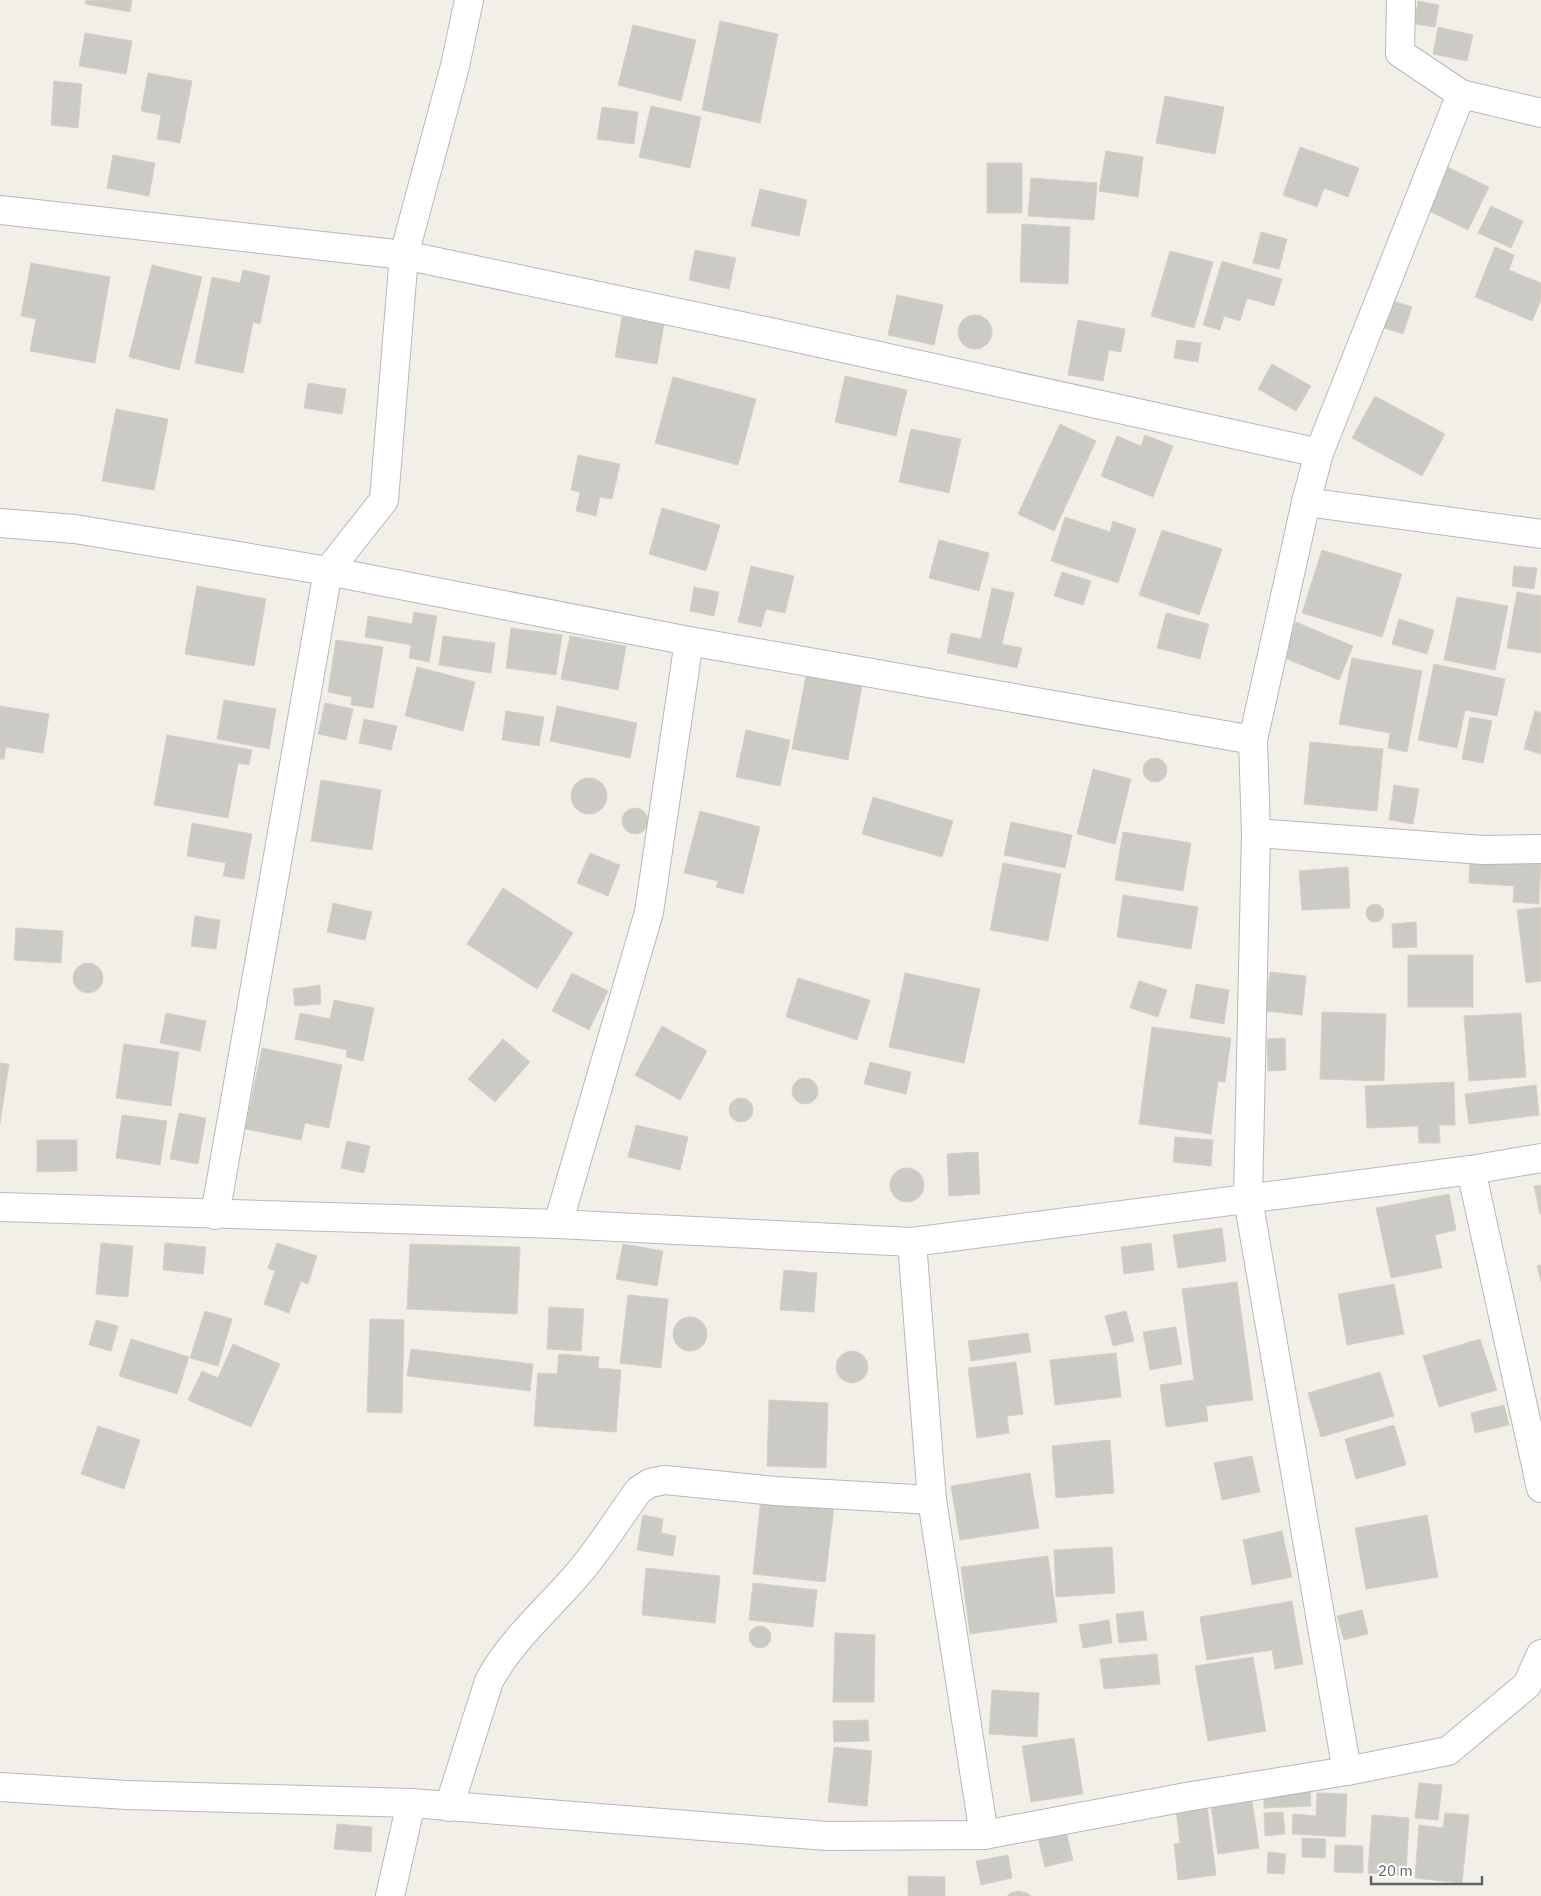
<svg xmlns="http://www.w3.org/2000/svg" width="1541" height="1896" viewBox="0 0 1541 1896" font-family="'IBM Plex Sans',sans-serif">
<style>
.building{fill:#cccac5;stroke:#d6d1c6}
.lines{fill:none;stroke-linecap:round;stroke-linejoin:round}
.street-casing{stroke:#b5b8bc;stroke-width:30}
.secondary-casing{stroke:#b6babf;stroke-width:30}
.street{stroke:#fff;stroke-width:28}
.secondary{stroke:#fff;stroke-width:28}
</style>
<rect width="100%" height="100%" fill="#f1efe8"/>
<g class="building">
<polygon points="86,0 132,0 130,12 85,4"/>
<polygon points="1418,1 1439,5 1435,27 1414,24"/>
<polygon points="720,21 778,34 760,123 702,110"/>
<polygon points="633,25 696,40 681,101 618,85"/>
<polygon points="1438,27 1473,35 1467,61 1433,54"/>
<polygon points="85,33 132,41 126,74 79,66"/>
<polygon points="148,73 192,81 180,143 157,139 161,115 141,111"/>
<polygon points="54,81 82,84 78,128 51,125"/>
<polygon points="1165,96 1224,107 1215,154 1156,143"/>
<polygon points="651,106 701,117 690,168 639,157"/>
<polygon points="602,107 638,112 634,144 597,139"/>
<polygon points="1300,147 1359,168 1348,197 1324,188 1317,207 1283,195"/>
<polygon points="1106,151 1143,157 1138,197 1099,191"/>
<polygon points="113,155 155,163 149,196 107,188"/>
<rect x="987" y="163" width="35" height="50"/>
<polygon points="1447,167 1489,187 1468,230 1425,209"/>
<polygon points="1031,178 1097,183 1094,220 1028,216"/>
<polygon points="760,189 807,200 799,236 751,226"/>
<polygon points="1491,206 1523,221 1511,248 1478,233"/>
<polygon points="1022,224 1070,227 1068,284 1020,282"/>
<polygon points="1261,232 1287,239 1279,269 1253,263"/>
<polygon points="1495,247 1514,255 1509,270 1541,283 1541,300 1532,321 1475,297"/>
<polygon points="695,250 736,258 729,289 689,280"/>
<polygon points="1170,251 1213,262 1194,328 1151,316"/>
<polygon points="1222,261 1282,279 1274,306 1247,298 1240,321 1224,316 1220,330 1203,325"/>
<polygon points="31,263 110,277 95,363 30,351 36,319 21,316"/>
<polygon points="152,265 202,277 179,370 129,357"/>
<polygon points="243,270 270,276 260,324 253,322 243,373 195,363 212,277 240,283"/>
<polygon points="897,295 943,305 934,345 888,335"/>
<polygon points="1390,300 1412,307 1403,334 1381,327"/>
<circle cx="975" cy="332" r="17"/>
<polygon points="622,317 664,324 657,364 615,357"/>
<polygon points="1078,320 1125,329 1121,352 1109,350 1103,381 1068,375"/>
<polygon points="1177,340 1201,343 1198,362 1174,358"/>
<polygon points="1272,364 1311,386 1296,411 1258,389"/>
<polygon points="845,376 907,390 896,436 835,422"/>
<polygon points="673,377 756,399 738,465 655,443"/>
<polygon points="308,383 346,389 342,414 304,408"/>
<polygon points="1375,396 1445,434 1422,476 1352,438"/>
<polygon points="116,409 168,419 154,490 102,481"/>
<polygon points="1060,424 1096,441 1054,531 1018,514"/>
<polygon points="911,429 961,439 949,493 899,482"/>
<polygon points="1145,435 1173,446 1153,497 1101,476 1117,436 1141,446"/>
<polygon points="578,455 620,464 612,499 600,497 596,516 576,511 580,492 571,490"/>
<polygon points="662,508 720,525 706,571 649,554"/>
<polygon points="1065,517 1110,532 1113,521 1136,529 1118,583 1051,561"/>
<polygon points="1162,530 1222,549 1199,615 1139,595"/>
<polygon points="939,540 989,553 979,591 929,578"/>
<polygon points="1322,550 1402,574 1382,637 1302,613"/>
<polygon points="751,566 794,576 785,613 766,609 761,627 738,622"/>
<polygon points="1514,566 1537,568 1534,589 1512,586"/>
<polygon points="1062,572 1091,581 1083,605 1054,596"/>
<polygon points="197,586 266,599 254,666 185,654"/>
<polygon points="694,587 719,592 714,616 690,611"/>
<polygon points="992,588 1014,593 1002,644 1022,648 1017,668 947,653 951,633 981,639"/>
<polygon points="1517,592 1541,596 1541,653 1507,648"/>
<polygon points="1457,597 1508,606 1495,670 1444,660"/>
<polygon points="414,612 437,616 429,662 409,658 411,645 365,637 368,616 412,624"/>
<polygon points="1166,613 1209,624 1200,659 1157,648"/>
<polygon points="1399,619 1434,630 1427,654 1392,644"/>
<polygon points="1296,622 1353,646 1339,680 1282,657"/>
<polygon points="511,628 562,635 556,675 506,668"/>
<polygon points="443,636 495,643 491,673 439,665"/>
<polygon points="570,636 626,646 618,690 561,679"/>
<polygon points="336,640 383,647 373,708 351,705 352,697 328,692"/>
<polygon points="1352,658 1422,671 1407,752 1388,748 1390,733 1339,724"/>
<polygon points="1434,664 1505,679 1497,716 1465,710 1457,748 1418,740"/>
<polygon points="417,667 475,682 463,731 405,716"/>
<polygon points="806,676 862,686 848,760 792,749"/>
<polygon points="224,700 276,709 269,749 217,739"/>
<polygon points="325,703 353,709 346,740 318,734"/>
<polygon points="0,706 49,714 43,753 6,747 4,759 0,759"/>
<polygon points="557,706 637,723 630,758 550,741"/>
<polygon points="506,711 544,717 539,746 502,740"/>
<polygon points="1535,711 1541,713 1541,754 1524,749"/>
<polygon points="1470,717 1492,721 1483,763 1462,759"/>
<polygon points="364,719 397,726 391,750 359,743"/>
<polygon points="746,730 790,740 780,786 736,777"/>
<polygon points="167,735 252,750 249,765 238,763 228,818 154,805"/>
<polygon points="1310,742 1383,749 1377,811 1304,804"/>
<circle cx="1155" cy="770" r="12"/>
<polygon points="1093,769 1131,779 1115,844 1077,834"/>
<circle cx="589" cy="796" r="18"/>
<polygon points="321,780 381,790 372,850 311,841"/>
<polygon points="1394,785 1419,789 1413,824 1389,820"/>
<polygon points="873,797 953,821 942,857 862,834"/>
<circle cx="635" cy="821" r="13"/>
<polygon points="700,811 760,827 743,894 716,887 718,881 684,873"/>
<polygon points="1011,822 1072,835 1065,868 1004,855"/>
<polygon points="192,823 252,834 244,879 223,876 226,863 187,856"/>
<polygon points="1123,832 1191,843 1183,891 1115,880"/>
<polygon points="590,853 620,865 608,896 577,883"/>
<polygon points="1470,855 1541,859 1539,904 1513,902 1514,886 1469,883"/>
<polygon points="1003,863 1061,874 1048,941 990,930"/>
<polygon points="1348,867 1350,908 1302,910 1299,871"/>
<polygon points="503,888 573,933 537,989 467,944"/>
<polygon points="1123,895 1198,907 1191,949 1117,937"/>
<polygon points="333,903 372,912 365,940 327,932"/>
<circle cx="1375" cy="913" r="9"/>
<polygon points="1541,907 1541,981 1526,983 1517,910"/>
<polygon points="195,916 220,920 216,949 191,946"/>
<polygon points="1416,922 1417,947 1393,948 1392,924"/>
<polygon points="16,928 63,931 61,963 14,960"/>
<rect x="1408" y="955" width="65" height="52"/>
<circle cx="88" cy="978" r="15"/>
<polygon points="1270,972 1306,976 1302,1015 1265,1011"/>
<polygon points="572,973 608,991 589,1030 552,1011"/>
<polygon points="905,973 980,989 964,1063 889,1047"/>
<polygon points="798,978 870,1000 857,1040 786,1017"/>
<polygon points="1139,981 1167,990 1158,1017 1130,1008"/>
<polygon points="1196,984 1229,990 1224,1024 1190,1018"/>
<polygon points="320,985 321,1004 295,1006 293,989"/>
<polygon points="334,1000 374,1008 363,1061 346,1057 347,1050 295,1039 300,1013 330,1019"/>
<polygon points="1322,1012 1386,1014 1384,1081 1320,1079"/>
<polygon points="166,1013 206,1021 200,1051 160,1043"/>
<polygon points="1521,1013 1526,1077 1469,1081 1464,1016"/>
<polygon points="662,1026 707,1051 680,1100 635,1075"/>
<polygon points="1152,1027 1231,1038 1225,1082 1218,1081 1211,1134 1139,1124"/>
<polygon points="1285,1038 1286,1070 1268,1071 1267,1039"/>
<polygon points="503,1039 530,1062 495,1102 468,1079"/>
<polygon points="124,1044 179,1052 171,1106 116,1098"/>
<polygon points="262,1048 342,1065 329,1128 305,1123 301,1140 245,1129"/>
<polygon points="870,1062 911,1072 906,1094 864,1084"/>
<polygon points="0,1063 9,1064 0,1123"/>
<circle cx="805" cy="1091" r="13"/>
<polygon points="1454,1082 1455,1125 1439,1125 1440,1143 1419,1143 1418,1126 1367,1128 1365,1086"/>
<polygon points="1536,1085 1539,1115 1469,1124 1465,1094"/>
<circle cx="741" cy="1110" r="12"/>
<polygon points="179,1113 206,1118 198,1164 170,1159"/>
<polygon points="122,1115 167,1121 160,1165 116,1158"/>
<polygon points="636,1125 688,1137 680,1170 628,1157"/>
<polygon points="1175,1137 1213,1140 1211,1166 1173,1162"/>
<polygon points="37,1140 77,1140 77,1171 37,1172"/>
<polygon points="347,1141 370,1146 364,1173 341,1168"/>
<polygon points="978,1152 980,1194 949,1196 947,1154"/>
<circle cx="907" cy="1185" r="17"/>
<polygon points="1541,1185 1541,1213 1540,1214 1534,1186"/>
<polygon points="1449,1194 1456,1230 1435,1235 1442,1268 1391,1278 1376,1208"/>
<polygon points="1222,1228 1226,1261 1178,1268 1173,1235"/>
<polygon points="101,1243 133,1246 128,1297 96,1294"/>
<polygon points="165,1243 206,1247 203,1274 163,1270"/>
<polygon points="277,1243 317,1256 308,1284 301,1281 289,1313 264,1304 275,1271 268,1268"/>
<polygon points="1151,1243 1154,1270 1124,1274 1121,1247"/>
<polygon points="410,1244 520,1247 517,1314 407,1309"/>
<polygon points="623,1244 663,1251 657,1286 616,1279"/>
<polygon points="1541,1265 1541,1282 1537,1266"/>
<polygon points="784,1270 817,1273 814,1312 780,1310"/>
<polygon points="1237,1282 1253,1400 1206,1406 1208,1421 1166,1427 1160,1385 1194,1380 1182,1289"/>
<polygon points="1394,1284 1404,1334 1347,1345 1338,1294"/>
<polygon points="628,1295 668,1299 661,1368 620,1363"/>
<polygon points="549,1307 584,1309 581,1351 547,1349"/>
<polygon points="205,1311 232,1319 218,1366 190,1358"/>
<polygon points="1126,1311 1134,1341 1113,1346 1105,1316"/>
<circle cx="690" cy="1334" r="17"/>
<polygon points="370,1319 404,1320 402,1413 367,1412"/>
<polygon points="96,1320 118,1326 111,1351 89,1345"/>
<polygon points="1176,1327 1182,1364 1150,1370 1143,1332"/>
<polygon points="1028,1333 1031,1352 971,1361 968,1341"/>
<polygon points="131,1339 189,1357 177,1394 119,1376"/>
<polygon points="1480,1339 1497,1390 1439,1407 1423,1356"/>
<polygon points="233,1344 280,1364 251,1427 188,1400 202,1371 218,1378"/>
<polygon points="411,1349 533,1364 530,1391 407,1376"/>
<circle cx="852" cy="1367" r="16"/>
<polygon points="1116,1353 1121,1397 1055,1405 1050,1360"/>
<polygon points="559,1354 599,1357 598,1368 621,1370 616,1432 534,1426 538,1373 557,1374"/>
<polygon points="1016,1362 1023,1414 1007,1416 1009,1433 977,1438 968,1368"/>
<polygon points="1380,1372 1394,1416 1321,1437 1308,1393"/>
<polygon points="769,1400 828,1403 826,1468 767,1466"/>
<polygon points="1504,1405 1509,1425 1475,1433 1471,1413"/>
<polygon points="1394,1425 1406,1465 1356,1479 1345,1439"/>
<polygon points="98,1426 140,1440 124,1489 81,1474"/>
<polygon points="1110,1440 1114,1493 1056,1498 1052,1446"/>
<polygon points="1252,1456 1260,1492 1222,1500 1214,1463"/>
<polygon points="1030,1473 1039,1528 960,1540 951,1486"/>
<polygon points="761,1498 834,1507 825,1582 753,1574"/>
<polygon points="643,1515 663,1519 661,1533 676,1536 673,1556 637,1550"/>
<polygon points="1427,1515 1438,1577 1366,1589 1355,1528"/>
<polygon points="1282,1531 1292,1577 1252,1585 1243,1540"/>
<polygon points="1112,1547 1115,1593 1056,1597 1054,1550"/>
<polygon points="1048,1556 1057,1622 970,1634 961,1567"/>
<polygon points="646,1568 720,1576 715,1623 642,1615"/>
<polygon points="753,1583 817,1590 813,1627 749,1620"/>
<polygon points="1292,1601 1303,1664 1275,1669 1272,1650 1207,1660 1200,1617"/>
<polygon points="1362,1610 1368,1634 1344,1640 1337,1616"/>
<polygon points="1143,1611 1147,1640 1119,1643 1116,1614"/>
<polygon points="1109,1620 1112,1643 1083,1648 1079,1625"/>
<circle cx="760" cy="1637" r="11"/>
<polygon points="835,1633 875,1635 874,1702 833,1702"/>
<polygon points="1157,1654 1160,1684 1104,1689 1100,1659"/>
<polygon points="1253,1657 1266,1731 1208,1741 1195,1666"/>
<polygon points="992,1690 1039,1693 1037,1737 989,1734"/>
<polygon points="868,1720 869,1741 834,1742 833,1721"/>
<polygon points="1074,1738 1083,1794 1031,1802 1022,1746"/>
<polygon points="834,1747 872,1751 867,1806 828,1802"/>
<polygon points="1419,1783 1442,1785 1438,1820 1415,1818"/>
<polygon points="1310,1789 1311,1806 1264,1808 1264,1790"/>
<polygon points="1317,1793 1347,1794 1345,1837 1292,1834 1293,1814 1316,1816"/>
<polygon points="1251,1794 1259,1848 1218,1854 1210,1800"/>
<polygon points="1207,1805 1216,1875 1178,1880 1174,1844 1180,1843 1176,1809"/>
<polygon points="1283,1812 1285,1834 1265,1836 1264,1813"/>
<polygon points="1445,1813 1469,1815 1462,1883 1415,1878 1419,1825 1443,1828"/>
<polygon points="1372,1815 1409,1818 1406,1875 1368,1873"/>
<polygon points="337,1824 372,1827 371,1852 334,1849"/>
<polygon points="1065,1827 1073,1860 1045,1867 1037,1834"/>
<polygon points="1302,1838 1326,1839 1325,1858 1302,1857"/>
<polygon points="1335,1845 1363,1846 1363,1873 1334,1872"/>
<polygon points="1268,1852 1286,1854 1284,1874 1267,1873"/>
<polygon points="1008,1855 1012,1878 981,1885 976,1861"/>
<polygon points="908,1876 945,1877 945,1896 908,1896"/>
<polygon points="1019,1891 1027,1893 1031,1896 1007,1896 1010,1893"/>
</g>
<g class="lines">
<defs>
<g id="street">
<polyline points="1401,0 1400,53 1461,94 1541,113"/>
<polyline points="0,210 404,255 770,332 1319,453"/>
<polyline points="1306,502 1541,534"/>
<polyline points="0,523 75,529 328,571 689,641 1253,740"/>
<polyline points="1256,833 1483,850 1541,849"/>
<polyline points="1471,1170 1541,1488"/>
<polyline points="215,1215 328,571 384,500 404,255 455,66 469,0"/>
<polyline points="558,1224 649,912 689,641"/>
<polyline points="912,1242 932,1500 984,1835"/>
<polyline points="1347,1771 1248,1199 1256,833 1253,740 1306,502 1319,453 1461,94"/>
<polyline points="0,1787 127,1795 411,1803 827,1836 984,1835 1186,1797 1347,1771 1448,1751 1527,1685 1541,1654"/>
<path d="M449,1807L489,1681C511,1640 547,1610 577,1575C600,1549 618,1518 639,1490L650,1483L665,1480L775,1491L932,1500"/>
<polyline points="390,1896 411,1803"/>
</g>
<polyline id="secondary" points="0,1207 558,1224 912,1242 1471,1170 1541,1158"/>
</defs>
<use href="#street" class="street-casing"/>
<use href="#secondary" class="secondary-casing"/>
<use href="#street" class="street"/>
<use href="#secondary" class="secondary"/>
</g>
<path d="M1371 1876v8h111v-8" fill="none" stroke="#5f6368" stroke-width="2.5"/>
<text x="1378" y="1876" font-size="15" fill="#5f6368" stroke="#ffffff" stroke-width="4" paint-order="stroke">20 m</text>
</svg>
